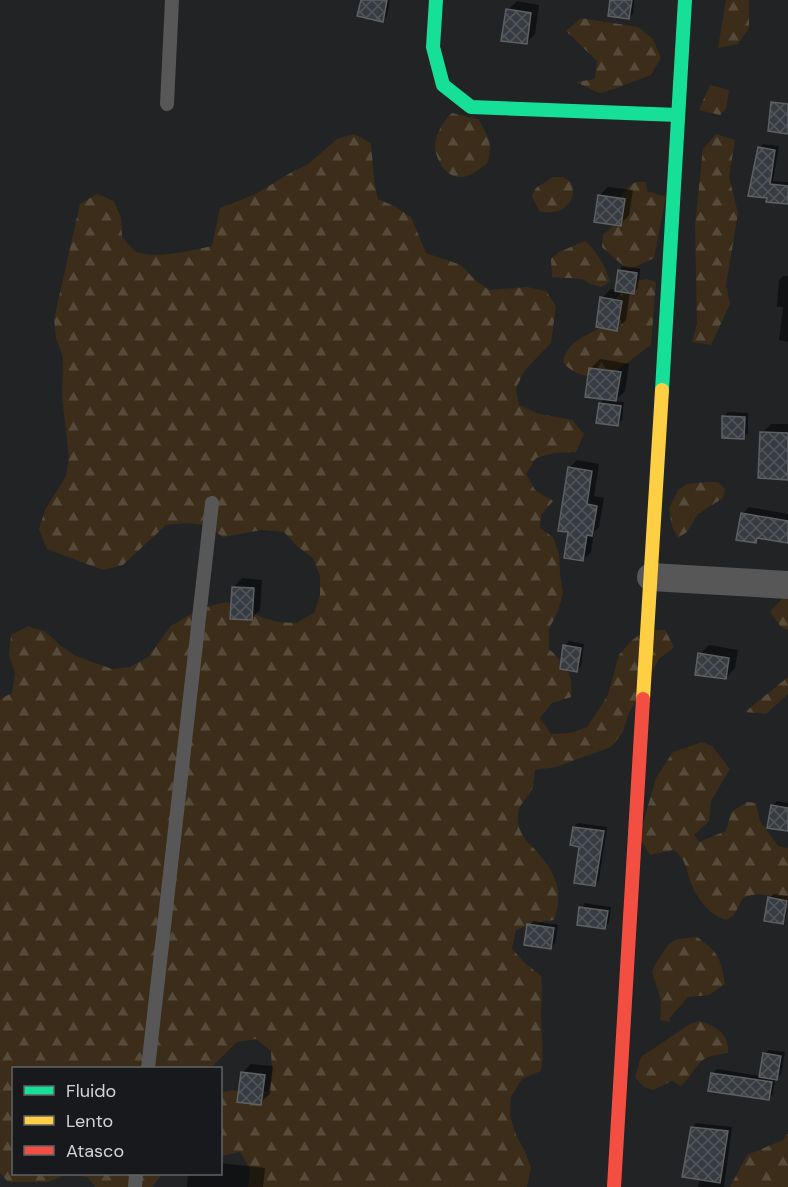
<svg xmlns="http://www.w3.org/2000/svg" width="788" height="1187" viewBox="0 0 788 1187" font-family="'DM Sans',sans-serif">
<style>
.forest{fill:url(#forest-firs)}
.shadow{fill:#0007}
.building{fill:url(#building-cross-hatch);stroke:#5e6062;stroke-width:1.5}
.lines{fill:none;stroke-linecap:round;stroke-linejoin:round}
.lane{stroke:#575757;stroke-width:14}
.street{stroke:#575757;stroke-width:28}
.fast{stroke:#16e098;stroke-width:14}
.slow{stroke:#ffcf43;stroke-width:14}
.jam{stroke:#f24e42;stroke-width:14}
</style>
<defs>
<pattern id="forest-firs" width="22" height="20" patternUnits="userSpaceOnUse" patternTransform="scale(1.5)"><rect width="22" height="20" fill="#3b2d19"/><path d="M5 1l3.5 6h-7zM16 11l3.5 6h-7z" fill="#564b3a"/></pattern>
<pattern id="building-cross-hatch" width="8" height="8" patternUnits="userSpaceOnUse" patternTransform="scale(1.5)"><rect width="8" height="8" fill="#373c42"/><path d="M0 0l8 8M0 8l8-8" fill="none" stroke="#53575c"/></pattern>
</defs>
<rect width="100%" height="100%" fill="#212325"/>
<g class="forest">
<polygon points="726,0 749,0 749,28 738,44 718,48"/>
<polygon points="581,18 638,27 653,39 661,58 651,75 614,89 599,93 576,82 595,79 597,61 566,31"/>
<polygon points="710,85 729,90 726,109 720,115 699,110"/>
<path d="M452,113L478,119C488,136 494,145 487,164C479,169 470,177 461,177C446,178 436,160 435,147C435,134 444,120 452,113Z"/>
<path d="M354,134L371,143C373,162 373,180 378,199L396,207L411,217L426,253L461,265L474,279L489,290L527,287L546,291L556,306L551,343L525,370L516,388L519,405L536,413L572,420L584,434L576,452L554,453L536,458L526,474L535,490L553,501L541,515L540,528L553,537L559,554L560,574L563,593L558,611L549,629V649C567,667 573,672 571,697L552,703L540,718L551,734L570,733L587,727L608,695L619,655L631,641L646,630H665L674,647L659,659L628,715L623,732L611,747L556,767L535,770C534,776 534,783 532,789C526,803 517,802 518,822C519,835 530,844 538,853C556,873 564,894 554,920L534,923L516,930L512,949L525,963L541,976C543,991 541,1000 541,1014C541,1036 545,1049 541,1071L522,1079L511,1097L510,1116L516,1135L525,1151L531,1168L527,1187H248L250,1169L240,1152L221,1156V1093L231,1090L249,1094L269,1091L272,1071L271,1051L256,1039L237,1042L211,1068H14V1174H67L48,1182H8L0,1173V699L12,693L15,674L9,655L11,635L28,626L46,632L61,646L76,656L112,669L130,667L148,657L171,626L189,615L207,607L226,602L244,607L261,617L279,622L296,623L314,613L320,595V576L313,558L298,547L284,532L262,530L223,537L206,525L187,523L166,525L123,565L103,570L47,549L39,529L45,510L66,476L69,457L62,397L63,357L56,338L54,319L80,204L97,194L114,201L121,218L122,237C126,241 131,248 135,251C153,260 193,250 212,246L220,208L256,194L290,173L307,165L337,139Z"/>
<polygon points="716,134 735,140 729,177 738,213 726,286 730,304 711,345 692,342 697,324 695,225 703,149"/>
<path d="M553,177H563L571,182C579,204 559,217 539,211L532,196L536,188Z"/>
<path d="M636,182H646L647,191L666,197L654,258L635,267L626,268L602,247L603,235L617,222C619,204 618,191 636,182Z"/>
<path d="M585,241C596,249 606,268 610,282L601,287L591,284L582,279L552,277L551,259L559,252Z"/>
<path d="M647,279L656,282L651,345C640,352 631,361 620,368C602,380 577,380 563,362C568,338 588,337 607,323L611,305L617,297L637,281Z"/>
<polygon points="707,482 718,482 725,489 723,498 698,514 687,532 678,538 672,527 669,508 678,490 687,484"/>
<polygon points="784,597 788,597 788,630 781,627 770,612"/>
<polygon points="788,677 788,694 766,714 745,712"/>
<path d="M702,742L712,746L730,769L711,801L709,821L694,835L699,842L726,831L731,812L747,802L756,803L760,821L778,846L788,848V901C772,896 759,891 743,898L734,915L726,920C709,915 697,898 691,883C686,869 686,859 674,850L650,855L639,837L656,778L673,752Z"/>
<path d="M697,937C718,952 721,958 725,984L709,995L688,997L669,1019L670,1022L660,1020L661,1000L652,972L656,963L668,945L677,939Z"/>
<path d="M699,1021C716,1026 729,1033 728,1053C722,1054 714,1055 708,1057C696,1062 691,1078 681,1086L672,1081L653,1090L644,1087L635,1077L641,1057L690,1024Z"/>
<polygon points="788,1133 788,1187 730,1187 747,1155 783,1140"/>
<polygon points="68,1174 162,1174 152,1187 96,1187 87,1177"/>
</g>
<g class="shadow">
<polygon points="362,0 390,0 387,16 383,20"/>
<polygon points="612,0 634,0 633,14 628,18"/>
<polygon points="517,1 539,5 535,34 526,43 508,10"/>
<polygon points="763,144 779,146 773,181 788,182 788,202 768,201 759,148"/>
<polygon points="608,187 633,190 629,215 620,225 599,196"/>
<polygon points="623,266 640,269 638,288 634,292 630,291 626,320 617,329 602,298 611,289 616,290 619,270"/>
<polygon points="783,276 788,276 788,342 779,340 783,307 777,307 779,280"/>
<polygon points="600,359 629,364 625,391 615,401 624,402 622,420 617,425 600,403 606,398 591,368"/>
<polygon points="728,412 748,413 748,433 743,437 724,416"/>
<polygon points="771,424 788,424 788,478 762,433"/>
<polygon points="577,460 599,464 594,496 604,498 599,527 594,532 591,552 583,560 569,531 569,468"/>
<polygon points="749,507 788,514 788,541 760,537 755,542 742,514"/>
<polygon points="242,578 262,580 260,610 251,619 233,588"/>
<polygon points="569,641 584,644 581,666 577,671 565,646"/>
<polygon points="709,645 738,650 735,668 726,678 700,654"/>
<polygon points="777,801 788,803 788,829 772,806"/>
<polygon points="578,823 607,827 599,880 595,885 574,827"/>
<polygon points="774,894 788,896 786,918 782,922 769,898"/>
<polygon points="585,903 611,907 609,923 604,927 581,908"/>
<polygon points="533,921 558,925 555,943 551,948 529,925"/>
<polygon points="769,1050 785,1052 781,1075 775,1079 773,1094 769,1098 713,1073 717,1069 761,1076 764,1054"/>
<polygon points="251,1064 273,1066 270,1094 260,1103 242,1073"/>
<polygon points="696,1123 732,1127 724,1187 698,1187 700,1178 692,1128"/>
<polygon points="220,1163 265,1168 263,1187 187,1187 188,1174 220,1174"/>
</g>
<g class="building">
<polygon points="361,0 387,0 383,22 357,16"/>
<polygon points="610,0 632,0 629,19 608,16"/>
<polygon points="506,9 531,13 527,44 501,41"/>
<polygon points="771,102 788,104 788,134 768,131"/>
<polygon points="758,147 775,150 770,184 788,186 788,204 766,202 767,198 748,196"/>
<polygon points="598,195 625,199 621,226 594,222"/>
<polygon points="618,270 637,273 634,294 615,291"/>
<polygon points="600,297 622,301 617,331 596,327"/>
<polygon points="589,368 621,372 616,401 585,397"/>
<polygon points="599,403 621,406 618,426 596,423"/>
<polygon points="722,416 745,417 744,439 722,438"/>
<polygon points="760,432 788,433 788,480 758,478"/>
<polygon points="568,467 592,471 587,504 597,506 592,536 587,535 583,561 564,558 568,532 558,531"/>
<polygon points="741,513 788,521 788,543 757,538 756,543 736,540"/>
<polygon points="232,587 254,588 252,620 230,619"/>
<polygon points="563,645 581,648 577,672 560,669"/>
<polygon points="698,653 729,658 726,679 695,675"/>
<polygon points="771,805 788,808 788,831 767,828"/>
<polygon points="573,827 604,831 595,886 574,883 579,847 570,845"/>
<polygon points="768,897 787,901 783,924 764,921"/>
<polygon points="579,907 608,911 605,929 577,925"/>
<polygon points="527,924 554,928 551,949 524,945"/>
<polygon points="763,1053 781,1056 777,1080 759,1077"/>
<polygon points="241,1072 265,1075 261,1105 237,1102"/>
<polygon points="711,1073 772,1082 769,1100 708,1091"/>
<polygon points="691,1127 728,1131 720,1183 682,1177"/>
</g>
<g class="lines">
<g class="lane">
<polyline points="167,104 172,0"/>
<polyline points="148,1068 212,503"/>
<polyline points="135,1187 136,1174"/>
</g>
<polyline class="street" points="651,577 788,585"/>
<g class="fast">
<polyline points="436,0 433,47 443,85 471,107 678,115"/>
<polyline points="662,390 685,0"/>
</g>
<polyline class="slow" points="643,699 662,390"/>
<polyline class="jam" points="614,1187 643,699"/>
</g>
<rect x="12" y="1067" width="210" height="108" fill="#17191c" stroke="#616366" stroke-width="1.5"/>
<rect x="24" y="1086" width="30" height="9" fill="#16e098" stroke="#616366" stroke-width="1.5"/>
<text x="66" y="1097" font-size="18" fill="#d1d3d5">Fluido</text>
<rect x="24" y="1116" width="30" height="9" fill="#ffcf43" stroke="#616366" stroke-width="1.5"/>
<text x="66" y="1127" font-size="18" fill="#d1d3d5">Lento</text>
<rect x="24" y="1146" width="30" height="9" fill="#f24e42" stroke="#616366" stroke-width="1.5"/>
<text x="66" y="1157" font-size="18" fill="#d1d3d5">Atasco</text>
</svg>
